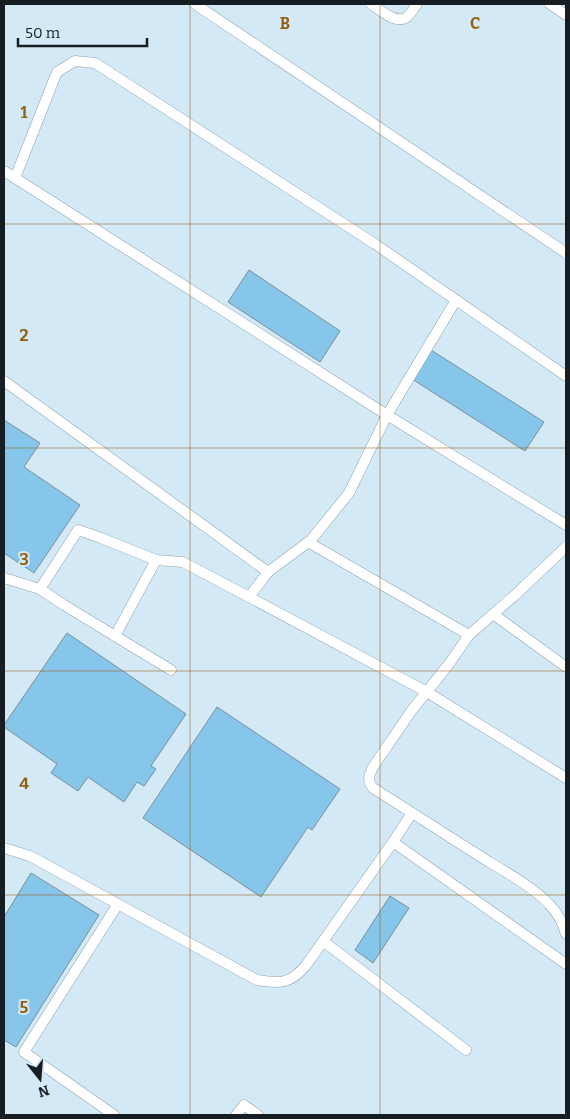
<svg xmlns="http://www.w3.org/2000/svg" width="570" height="1119" viewBox="0 0 570 1119" font-family="Bitter,serif">
<style>
.building{fill:#86c6eb;stroke:#7a8e9a}
.lines{fill:none;stroke-linecap:round;stroke-linejoin:round}
.lane-casing{stroke:#8ea2ae;stroke-width:11}
.lane{stroke:#fff;stroke-width:10}
.grid{fill:none;stroke:#935f12;stroke-width:1;stroke-opacity:0.55}
.grid-label{font-size:16px;text-anchor:middle;font-weight:bold;fill:#935f12;stroke:#d4e9f6;stroke-width:4;stroke-linejoin:round;paint-order:stroke}
</style>
<rect width="100%" height="100%" fill="#d4e9f6"/>
<g class="building">
<polygon points="249,270 340,331 320,362 228,302"/>
<polygon points="431,350 544,422 525,451 412,379"/>
<polygon points="4,420 40,443 24,467 80,505 34,573 4,553"/>
<polygon points="67,633 186,714 151,766 156,769 144,786 137,782 124,802 88,777 78,791 51,773 57,764 4,727 4,725"/>
<polygon points="217,707 340,789 312,830 308,827 261,897 143,818"/>
<polygon points="31,873 99,915 16,1047 4,1040 4,917"/>
<polygon points="390,896 409,908 373,963 355,950"/>
</g>
<g class="lines">
<defs>
<g id="lane">
<polyline points="195,4 566,253"/>
<path d="M371,4C380,10 396,25 407,17C411,14 414,8 417,4"/>
<polyline points="550,4 566,15"/>
<polyline points="4,171 387,415 566,525"/>
<polyline points="15,178 57,72 75,61 95,63 375,244 566,376"/>
<polyline points="4,381 268,572"/>
<polyline points="308,542 469,635"/>
<path d="M566,547L514,596L469,635L449,664L412,710L373,767C369,775 367,781 373,788C411,812 448,836 486,860C506,872 534,888 549,904C557,912 563,923 566,934"/>
<polyline points="4,578 40,589"/>
<polyline points="249,597 427,692 566,778"/>
<polyline points="493,614 566,667"/>
<polyline points="115,636 156,560"/>
<polyline points="171,670 64,605 40,589 78,530 101,538 156,560 183,562 249,597 268,572 311,540 349,493 387,415 456,300"/>
<polyline points="393,842 412,813"/>
<path d="M4,848L30,856L257,980C281,984 291,984 307,964L393,842L566,964"/>
<polyline points="323,941 466,1050"/>
<polyline points="114,1115 24,1052 118,904"/>
<polyline points="236,1115 244,1105 258,1115"/>
</g>
</defs>
<use href="#lane" class="lane-casing"/>
<use href="#lane" class="lane"/>
</g>
<path class="grid" d="M190,4V1115M380,4V1115M4,224H566M4,448H566M4,671H566M4,895H566"/>
<g class="grid-label">
<text x="285" y="29">B</text>
<text x="475" y="29">C</text>
<text x="24" y="118">1</text>
<text x="24" y="341">2</text>
<text x="24" y="565">3</text>
<text x="24" y="789">4</text>
<text x="24" y="1013">5</text>
</g>
<rect width="570" height="1119" fill="none" stroke="#161e23" stroke-width="10"/>
<g transform="translate(40 1079) rotate(163)" stroke="#d4e9f6" stroke-width="4" paint-order="stroke">
<path d="M0-4L9 19L0 12L-9 19Z" fill="#161e23"/>
<text y="-8" font-size="14" font-weight="bold" text-anchor="middle" fill="#161e23">N</text>
</g>
<path d="M18 38v8h129v-8" fill="none" stroke="#161e23" stroke-width="2.5"/>
<text x="25" y="38" font-size="15" fill="#161e23" stroke="#d4e9f6" stroke-width="4" paint-order="stroke">50 m</text>
</svg>
